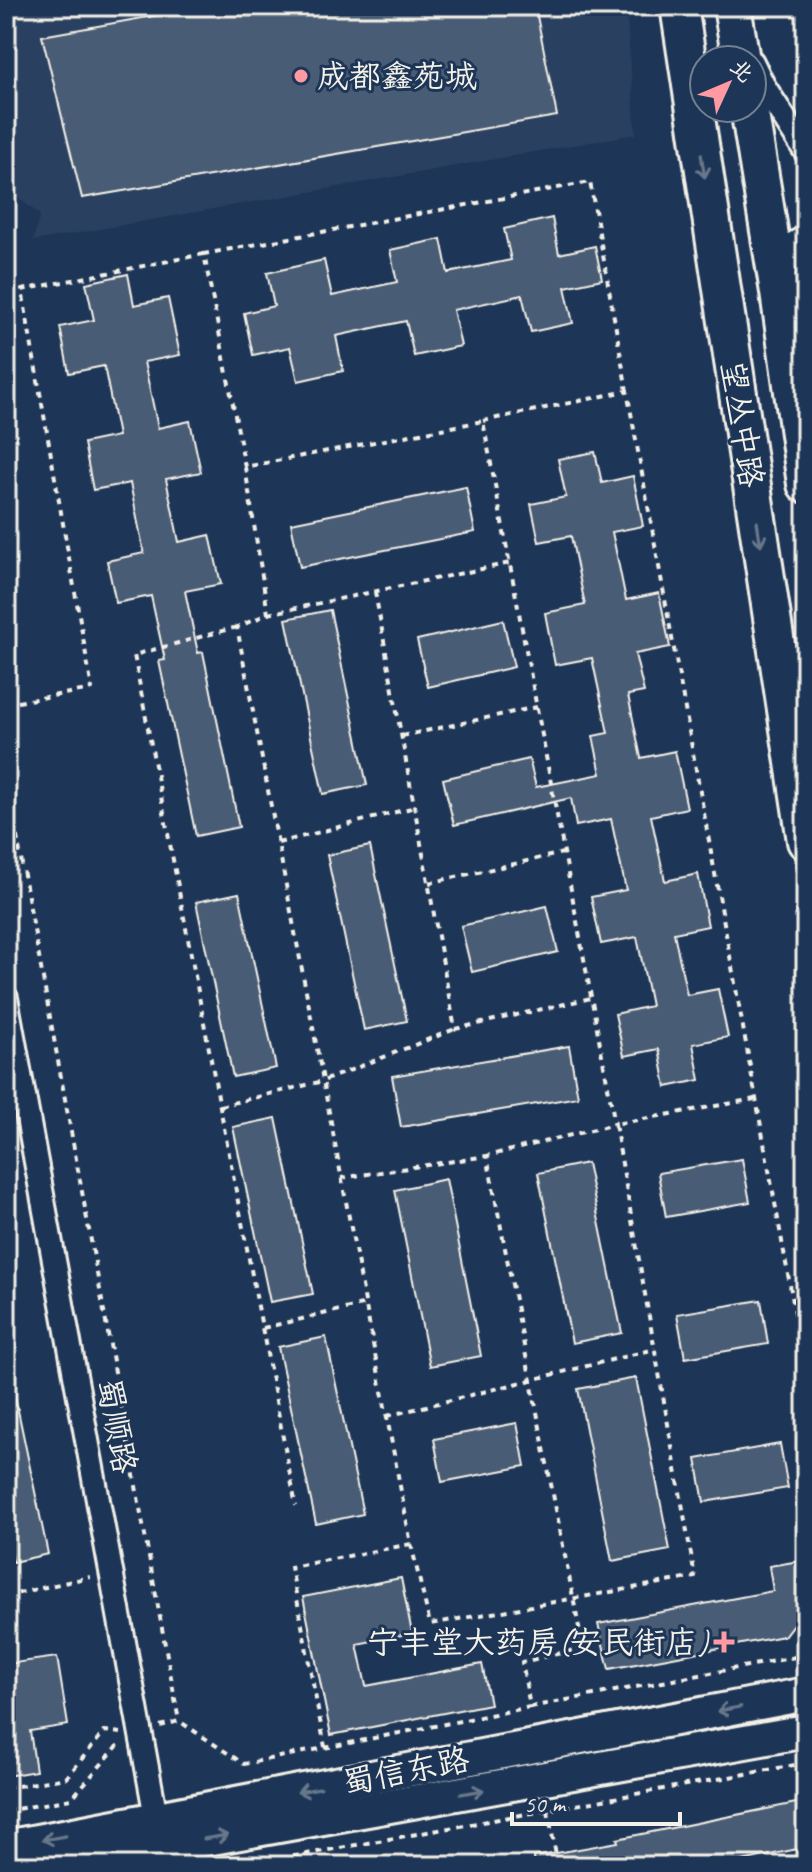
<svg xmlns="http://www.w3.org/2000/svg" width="812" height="1872" viewBox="0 0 812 1872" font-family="Caveat,'LXGW WenKai TC',sans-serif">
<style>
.built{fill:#2a4060}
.building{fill:#485b74;stroke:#f4f1e8;stroke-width:2}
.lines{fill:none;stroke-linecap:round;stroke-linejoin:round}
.minor-casing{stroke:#f4f1e8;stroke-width:28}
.secondary-casing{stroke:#f4f1e8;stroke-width:38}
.primary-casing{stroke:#f4f1e8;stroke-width:42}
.path{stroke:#f4f1e8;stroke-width:4;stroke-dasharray:6 6;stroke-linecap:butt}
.minor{stroke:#1d3557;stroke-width:22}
.secondary{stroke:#1d3557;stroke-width:32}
.primary{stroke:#1d3557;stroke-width:36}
.oneway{stroke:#68778a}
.poi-dot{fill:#ff9aa2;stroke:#1d3557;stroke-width:3}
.labels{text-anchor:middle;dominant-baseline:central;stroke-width:6;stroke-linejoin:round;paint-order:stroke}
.poi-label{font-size:32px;fill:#f4f1e8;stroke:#1d3557;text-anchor:start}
.street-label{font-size:32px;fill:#f4f1e8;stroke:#1d3557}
</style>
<rect width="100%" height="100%" fill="#1d3557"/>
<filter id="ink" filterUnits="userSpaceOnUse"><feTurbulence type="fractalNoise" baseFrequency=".0125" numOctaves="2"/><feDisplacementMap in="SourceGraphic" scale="16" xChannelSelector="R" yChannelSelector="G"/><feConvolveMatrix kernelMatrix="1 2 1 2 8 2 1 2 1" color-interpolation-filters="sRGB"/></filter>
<g filter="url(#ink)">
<polygon class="built" points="6,6 626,6 636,134 33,241 40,215 6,188"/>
<g class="building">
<polygon points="209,6 535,6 557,116 82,198 42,36"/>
<polygon points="552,218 559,254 595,246 602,279 565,287 573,323 531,332 522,295 453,310 461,346 414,356 406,321 336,336 343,371 298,381 290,347 253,355 244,313 274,306 267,273 324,260 332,296 397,282 390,250 441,239 448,273 511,260 504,229"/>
<polygon points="128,274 134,305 168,298 180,355 144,362 158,428 190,421 201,472 166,479 179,542 210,535 221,584 185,591 198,653 203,652 239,827 196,836 159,661 165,660 151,596 116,603 107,561 144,553 130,483 93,490 84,443 118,436 104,366 69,373 60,327 94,320 86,283"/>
<polygon points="595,452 602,483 633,476 643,526 612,532 626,600 659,593 670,647 635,654 644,692 628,695 641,758 675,751 687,808 651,816 665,881 698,874 708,926 674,933 687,995 718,989 728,1037 693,1044 700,1080 666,1087 659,1049 624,1056 615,1014 651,1006 637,937 601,944 591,897 626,890 611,819 576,826 571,798 454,825 443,779 529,759 536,787 601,774 593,736 608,733 592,658 555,665 545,613 585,605 571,536 539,542 531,504 566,497 558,459"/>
<polygon points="466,487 475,532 300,567 291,523"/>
<polygon points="330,610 367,785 323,794 286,619"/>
<polygon points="503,620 514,667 428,687 417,640"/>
<polygon points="370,846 407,1021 364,1030 327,855"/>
<polygon points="239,893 276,1068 233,1077 196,902"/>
<polygon points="547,906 558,952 472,972 461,926"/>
<polygon points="569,1046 578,1097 401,1127 392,1076"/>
<polygon points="276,1118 313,1294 270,1302 233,1127"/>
<polygon points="742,1159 750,1202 666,1217 658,1173"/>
<polygon points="587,1163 622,1333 572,1343 538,1173"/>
<polygon points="446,1179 481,1356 430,1366 395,1190"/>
<polygon points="761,1300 768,1344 685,1358 677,1314"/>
<polygon points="326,1337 363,1514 316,1524 278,1347"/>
<polygon points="636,1378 670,1550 612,1561 578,1389"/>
<polygon points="14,1391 48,1554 13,1562 6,1528 6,1392"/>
<polygon points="517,1423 525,1466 442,1482 434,1439"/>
<polygon points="780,1444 788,1488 704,1502 696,1459"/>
<polygon points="806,1560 806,1607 784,1636 609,1669 598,1624 773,1591 769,1566"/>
<polygon points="401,1578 412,1633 357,1644 366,1686 482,1664 490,1704 331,1735 303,1597"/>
<polygon points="57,1657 68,1725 30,1731 36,1771 6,1776 6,1664"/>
<polygon points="806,1801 806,1847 720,1866 535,1866 534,1857 618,1842 617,1839"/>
</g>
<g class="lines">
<defs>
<g id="minor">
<polyline points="752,62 763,85 806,152"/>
<polyline points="783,276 791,245 806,237"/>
<polyline points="6,998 165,1866"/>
</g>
<g id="secondary">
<polyline points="6,1847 806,1694"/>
<polyline points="57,1866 806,1731"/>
</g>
<g id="primary">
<polyline points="679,6 806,841"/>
<polyline points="732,6 741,60"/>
<polyline points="749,108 779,292 806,484"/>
</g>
</defs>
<use href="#minor" class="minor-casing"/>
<use href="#secondary" class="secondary-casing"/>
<use href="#primary" class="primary-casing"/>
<g class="path">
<polyline points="483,421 627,391 806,1373"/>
<polyline points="245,467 204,254 590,182 627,391"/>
<polyline points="375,592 455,1029 591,998"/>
<polyline points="268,614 510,563"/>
<polyline points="237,627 134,655 296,1506"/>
<polyline points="6,704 92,689 22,290 204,254"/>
<polyline points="402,736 537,707"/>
<polyline points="6,777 179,1721"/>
<polyline points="278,843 415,807"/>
<polyline points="429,883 563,853"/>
<polyline points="220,1106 323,1081 455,1029"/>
<polyline points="6,1136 10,1156"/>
<polyline points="341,1178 487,1156"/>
<polyline points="263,1328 366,1304"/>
<polyline points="387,1416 655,1349"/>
<polyline points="411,1544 430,1624 695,1577 615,1124 755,1099"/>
<polyline points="6,1596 90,1577"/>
<polyline points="530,1707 806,1655"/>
<polyline points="160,1726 179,1721 244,1764 530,1707 522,1662 583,1648 487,1156 615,1124 483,421 245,467 268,614 237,627 411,1544 291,1567 325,1747"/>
<polyline points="6,1788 66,1778 105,1731 121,1733"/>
<polyline points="6,1811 71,1799 121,1742"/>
<polyline points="548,1811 558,1866"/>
<polyline points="259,1866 263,1862 806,1763"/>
</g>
<use href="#minor" class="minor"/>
<use href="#secondary" class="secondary"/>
<use href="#primary" class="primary"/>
</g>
<defs><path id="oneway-shaft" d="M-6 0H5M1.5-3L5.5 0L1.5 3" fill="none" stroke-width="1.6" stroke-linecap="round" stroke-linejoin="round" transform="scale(2)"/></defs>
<g class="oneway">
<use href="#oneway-shaft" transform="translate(703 166) rotate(81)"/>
<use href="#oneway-shaft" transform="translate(759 534) rotate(81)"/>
<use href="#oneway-shaft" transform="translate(729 1709) rotate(169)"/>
<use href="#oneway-shaft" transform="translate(309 1790) rotate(169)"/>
<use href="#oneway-shaft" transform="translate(472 1792) rotate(-10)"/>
<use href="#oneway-shaft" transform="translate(216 1837) rotate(-9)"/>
<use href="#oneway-shaft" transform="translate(54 1838) rotate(170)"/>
</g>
</g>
<g class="poi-dot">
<circle cx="301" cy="76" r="8"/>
<path d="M720 1630h8v8h8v8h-8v8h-8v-8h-8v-8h8z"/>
</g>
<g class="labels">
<g class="poi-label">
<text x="317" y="76">成都鑫苑城</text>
<text x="708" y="1642" text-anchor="end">宁丰堂大药房(安民街店)</text>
</g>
<g class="street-label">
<text transform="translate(742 424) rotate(81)">望丛中路</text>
<text transform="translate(117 1426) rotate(80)">蜀顺路</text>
<text transform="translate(406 1771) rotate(-11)">蜀信东路</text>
</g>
</g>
<rect width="812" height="1872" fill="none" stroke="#1d3557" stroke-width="32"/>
<rect x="16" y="16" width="780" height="1840" fill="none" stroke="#f4f1e8" stroke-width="3" filter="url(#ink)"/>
<g transform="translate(728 84) rotate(46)"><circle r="38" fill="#1d3557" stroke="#738091" stroke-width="2"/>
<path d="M0-6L14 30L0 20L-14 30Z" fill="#ff9aa2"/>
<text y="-12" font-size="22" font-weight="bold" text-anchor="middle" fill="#f4f1e8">北</text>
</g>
<path d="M512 1812v12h168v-12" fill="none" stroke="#f4f1e8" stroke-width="4"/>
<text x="524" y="1812" font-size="24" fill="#f4f1e8" stroke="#1d3557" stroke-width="6" paint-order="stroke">50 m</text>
</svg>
